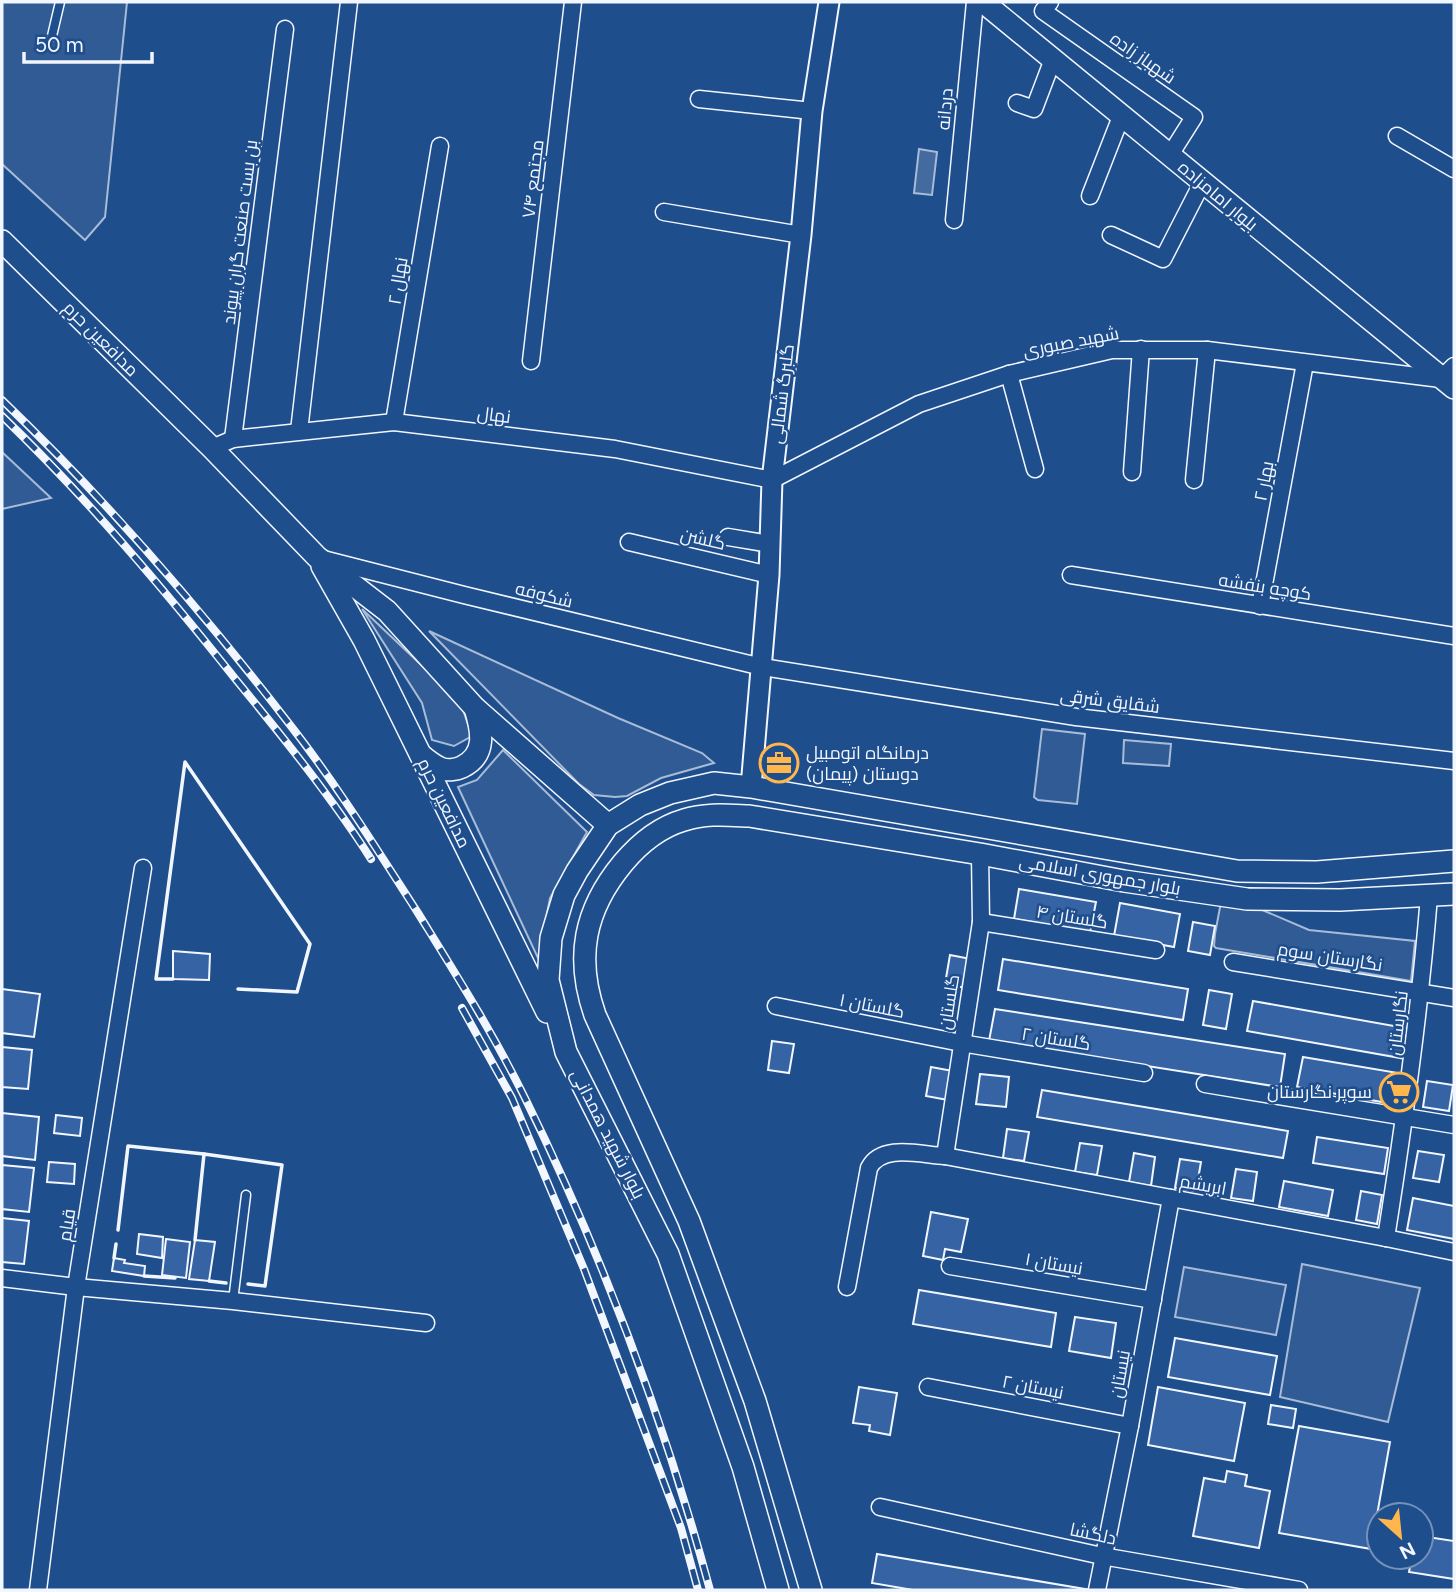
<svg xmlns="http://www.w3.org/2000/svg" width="1456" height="1592" viewBox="0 0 1456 1592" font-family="Figtree,Cairo,sans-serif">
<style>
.built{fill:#305b95;stroke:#a8bbd7;stroke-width:2}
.water{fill:#446ba0;stroke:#a8bbd7;stroke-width:2}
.building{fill:#3563a3;stroke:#f2f6ff;stroke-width:2}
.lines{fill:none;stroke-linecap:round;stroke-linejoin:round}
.service-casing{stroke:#f2f6ff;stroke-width:11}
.minor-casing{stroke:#f2f6ff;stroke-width:19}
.tertiary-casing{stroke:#f2f6ff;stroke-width:23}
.secondary-casing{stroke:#f2f6ff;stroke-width:24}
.service{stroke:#1f4e8c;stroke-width:8}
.minor{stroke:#1f4e8c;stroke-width:16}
.tertiary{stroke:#1f4e8c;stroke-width:19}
.secondary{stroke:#1f4e8c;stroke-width:21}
.rail-casing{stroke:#f2f6ff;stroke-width:8}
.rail{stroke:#1f4e8c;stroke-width:5;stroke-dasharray:16;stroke-linecap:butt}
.wall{stroke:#f2f6ff;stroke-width:3.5}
.labels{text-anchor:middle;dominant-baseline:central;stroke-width:5;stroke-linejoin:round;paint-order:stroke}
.street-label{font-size:18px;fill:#f2f6ff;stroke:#1f4e8c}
.poi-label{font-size:18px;fill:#f2f6ff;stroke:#1f4e8c;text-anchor:start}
</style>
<rect width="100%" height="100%" fill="#1f4e8c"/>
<g class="built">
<polygon points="2,2 127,2 105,217 85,240 2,164"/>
<polygon points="2,452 51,498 2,509"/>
<polygon points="362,609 435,678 463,710 472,736 454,746 432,740 422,703"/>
<polygon points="429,631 618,718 702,753 714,763 661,778 627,796 615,797 594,795 579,784"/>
<polygon points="1042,729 1085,734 1077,804 1038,800 1034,797"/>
<polygon points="1124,740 1171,744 1169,766 1123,763"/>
<polygon points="503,750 587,832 550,898 538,958 458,787 477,780"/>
<polygon points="1221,902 1260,909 1309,930 1415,941 1411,981 1216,948 1214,946 1215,934"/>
<polygon points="1302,1264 1420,1288 1388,1422 1280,1397"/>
<polygon points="1184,1267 1286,1285 1276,1335 1175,1317"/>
</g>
<polygon class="water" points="919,149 937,152 932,195 914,193"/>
<g class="building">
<polygon points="1019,889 1096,902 1090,932 1014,919"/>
<polygon points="1120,903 1180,914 1174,947 1114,936"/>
<polygon points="1193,922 1215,926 1210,955 1188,951"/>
<polygon points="173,951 210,954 209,980 173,979"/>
<polygon points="950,955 971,959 966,988 945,984"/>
<polygon points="1003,959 1188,989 1183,1020 998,990"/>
<polygon points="2,989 40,994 34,1037 2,1033"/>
<polygon points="1209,990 1232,994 1226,1029 1203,1025"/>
<polygon points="1253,1001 1411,1029 1406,1059 1247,1031"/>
<polygon points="995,1009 1285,1054 1280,1087 989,1041"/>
<polygon points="772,1041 794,1044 789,1073 768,1070"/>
<polygon points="2,1047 32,1050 28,1089 2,1087"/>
<polygon points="1303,1057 1398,1073 1393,1104 1297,1087"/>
<polygon points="931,1067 953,1071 948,1100 926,1096"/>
<polygon points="980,1074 1009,1077 1006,1107 976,1104"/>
<polygon points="1427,1081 1453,1085 1449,1111 1423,1107"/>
<polygon points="1042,1090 1288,1131 1283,1158 1037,1117"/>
<polygon points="2,1113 39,1117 35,1160 2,1156"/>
<polygon points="56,1115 82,1118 80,1136 54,1133"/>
<polygon points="1007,1129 1029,1132 1024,1161 1003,1158"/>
<polygon points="1317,1137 1388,1148 1384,1174 1313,1163"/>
<polygon points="1080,1143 1102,1146 1097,1175 1075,1172"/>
<polygon points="1418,1151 1444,1155 1439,1182 1413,1178"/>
<polygon points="1134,1153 1155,1157 1151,1186 1129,1182"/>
<polygon points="1180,1159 1201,1162 1196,1191 1175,1188"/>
<polygon points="49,1162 75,1164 74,1184 47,1182"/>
<polygon points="2,1165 34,1168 29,1212 2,1209"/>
<polygon points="1236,1169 1257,1172 1253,1201 1231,1198"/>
<polygon points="1284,1181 1333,1190 1328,1216 1279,1207"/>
<polygon points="1361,1191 1382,1195 1377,1224 1356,1220"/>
<polygon points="1413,1198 1454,1206 1454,1239 1407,1230"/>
<polygon points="931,1212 968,1219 961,1252 945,1249 943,1260 923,1256"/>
<polygon points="2,1218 29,1221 24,1264 2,1262"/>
<polygon points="139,1234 163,1237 162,1258 137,1254"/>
<polygon points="166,1239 190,1242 186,1278 162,1275"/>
<polygon points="195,1240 215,1242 209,1281 189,1279"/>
<polygon points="114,1258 125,1260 124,1263 145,1266 144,1276 112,1271"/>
<polygon points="919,1290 1056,1313 1051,1347 913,1324"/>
<polygon points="1075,1317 1116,1323 1111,1358 1069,1351"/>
<polygon points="1175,1338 1277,1356 1270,1395 1168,1377"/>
<polygon points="859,1387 897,1393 890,1435 869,1431 870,1425 853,1423"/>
<polygon points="1158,1387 1245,1403 1234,1461 1148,1445"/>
<polygon points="1271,1405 1296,1409 1293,1428 1268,1424"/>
<polygon points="1299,1426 1390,1442 1371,1549 1279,1533"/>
<polygon points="1227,1471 1247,1475 1245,1486 1270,1491 1259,1548 1193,1536 1204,1478 1225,1482"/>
<polygon points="1421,1536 1454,1541 1454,1579 1409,1572 1412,1557 1421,1557"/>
<polygon points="877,1554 1091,1590 913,1590 872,1583"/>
</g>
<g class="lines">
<defs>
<g id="service">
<polyline points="52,36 60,2"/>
<polyline points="233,1301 246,1195"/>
</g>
<g id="minor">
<polyline points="1050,2 1043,11 1194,117 1170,155"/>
<polyline points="699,99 812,111"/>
<polyline points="1017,103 1034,109 1053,59"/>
<polyline points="1397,136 1454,169"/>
<polyline points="1090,196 1122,114"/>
<polyline points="664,212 801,235"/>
<polyline points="954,220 975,2"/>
<polyline points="1111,235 1163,259 1202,183"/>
<polyline points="531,361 573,2"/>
<polyline points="1009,374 1035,469"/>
<polyline points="394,422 440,146"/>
<polyline points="299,431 349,2"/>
<polyline points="233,439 285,29"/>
<polyline points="212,448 233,439 394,422 615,449 772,480 919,404 1009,374 1112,350 1207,350 1441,379 1454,366"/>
<polyline points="1132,472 1141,349"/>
<polyline points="1194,480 1207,350"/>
<polyline points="728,537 770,544"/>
<polyline points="629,542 769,575"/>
<polyline points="323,559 464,595 762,667 1076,717 1454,761"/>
<polyline points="1071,575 1454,636"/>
<polyline points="1260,606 1305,363"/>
<polyline points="981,922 1156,950"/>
<polyline points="1233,962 1454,998"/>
<polyline points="776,1006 961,1043 1144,1073"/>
<polyline points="1205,1084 1454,1125"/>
<polyline points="945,1156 981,922 980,854"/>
<path d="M1386,1238C1404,1124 1420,1011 1429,896"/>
<polyline points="950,1266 1153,1300"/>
<polyline points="2,1278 76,1287 233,1301 426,1323"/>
<path d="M847,1287L869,1168C882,1143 921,1155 945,1156L1386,1238L1454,1252"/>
<polyline points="928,1387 1130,1426"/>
<polyline points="880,1507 1102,1556 1299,1590"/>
<polyline points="38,1590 76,1287 143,868"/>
<polyline points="1097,1590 1130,1426 1171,1198"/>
</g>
<polyline id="tertiary" points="751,787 769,575 772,480 801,235 812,111 829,2"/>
<g id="secondary">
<polyline points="983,2 1454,388"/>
<polyline points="2,241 212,448 317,557 387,611 475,708 608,825"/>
<polyline points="322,566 364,640 547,1012"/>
<path d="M421,755C427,760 433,765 440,768C446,771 456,770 462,767C487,755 482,731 475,708"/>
<polyline points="778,1590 743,1467 668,1254 566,1052 548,980 551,938 564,895 577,871 608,825 640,805 670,793 714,783 751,787 1237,871 1317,872 1454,861"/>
<path d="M811,1590L755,1401L689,1221L595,1015C575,958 584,910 623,863C639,844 660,827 684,820C706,813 726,815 749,816L980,854L1124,881L1247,899L1340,900L1454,894"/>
</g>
</defs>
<use href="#service" class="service-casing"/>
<use href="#minor" class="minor-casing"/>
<use href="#tertiary" class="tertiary-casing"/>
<use href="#secondary" class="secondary-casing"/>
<use href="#service" class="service"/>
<use href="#minor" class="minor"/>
<use href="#tertiary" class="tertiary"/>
<use href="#secondary" class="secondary"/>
<defs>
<g id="rail">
<path d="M2,400C105,499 199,607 287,721C335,782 376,848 418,913C455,973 493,1033 524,1096C602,1254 664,1420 710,1590"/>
<path d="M2,416C87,498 163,588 237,681C283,737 332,798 371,859"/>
<polyline points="462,1008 512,1098 584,1269 681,1528 698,1590"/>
</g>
</defs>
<use href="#rail" class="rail-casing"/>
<use href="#rail" class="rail"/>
<g class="wall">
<polyline points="173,979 156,979 185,762 310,944 297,992 238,989"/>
<polyline points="118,1230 128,1146 204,1154"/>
<polyline points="195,1240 204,1154 282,1165 265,1286 248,1284"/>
<polyline points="114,1258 116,1244"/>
<polyline points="144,1276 175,1278"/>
<polyline points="209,1281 226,1283"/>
</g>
</g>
<defs>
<symbol id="office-ring" viewBox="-11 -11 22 22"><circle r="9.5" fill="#1f4e8c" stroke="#ffb74d" stroke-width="1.5"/><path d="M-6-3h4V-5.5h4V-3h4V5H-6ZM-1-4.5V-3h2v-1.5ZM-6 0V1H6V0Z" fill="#ffb74d"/></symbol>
<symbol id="supermarket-ring" viewBox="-11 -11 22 22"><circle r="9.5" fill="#1f4e8c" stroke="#ffb74d" stroke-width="1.5"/><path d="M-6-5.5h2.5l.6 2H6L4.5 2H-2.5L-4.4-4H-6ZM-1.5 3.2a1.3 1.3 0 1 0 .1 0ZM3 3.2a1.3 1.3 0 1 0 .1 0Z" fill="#ffb74d"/></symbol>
</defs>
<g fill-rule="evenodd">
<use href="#office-ring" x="757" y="741" width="44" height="44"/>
<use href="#supermarket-ring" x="1377" y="1070" width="44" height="44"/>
</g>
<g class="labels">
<g class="street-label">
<text transform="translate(1143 58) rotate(35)">شهباز زاده</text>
<text transform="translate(945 109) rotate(-85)">دردانه</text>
<text transform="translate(533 179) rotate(-83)">مجتمع ۷۴</text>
<text transform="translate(1218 196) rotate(40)">بلوار امامزاده</text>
<text transform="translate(240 232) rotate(-83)">بن بست صنعت گران پیوند</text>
<text transform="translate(398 281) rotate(-81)">نهال ۲</text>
<text transform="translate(101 339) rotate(45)">مدافعین حرم</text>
<text transform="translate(1071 342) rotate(-11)">شهید صبوری</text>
<text transform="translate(782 394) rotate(-83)">گلبرگ شمالی</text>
<text transform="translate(494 415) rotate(7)">نهال</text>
<text transform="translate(1264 481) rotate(-79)">بهار ۲</text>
<text transform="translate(703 539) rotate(13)">گلشن</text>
<text transform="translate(1265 587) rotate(9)">کوچه بنفشه</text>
<text transform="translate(544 595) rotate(14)">شکوفه</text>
<text transform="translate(1110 701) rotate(7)">شقایق شرقی</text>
<text transform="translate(444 803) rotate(64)">مدافعین حرم</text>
<text transform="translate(1100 875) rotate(10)">بلوار جمهوری اسلامی</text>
<text transform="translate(1072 917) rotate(9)">گلستان ۴</text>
<text transform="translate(1330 957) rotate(9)">نگارستان سوم</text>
<text transform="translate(949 1002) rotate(-81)">گلستان</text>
<text transform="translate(872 1006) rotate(11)">گلستان ۱</text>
<text transform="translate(1398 1023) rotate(-83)">نگارستان</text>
<text transform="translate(1056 1039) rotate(9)">گلستان ۲</text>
<text transform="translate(608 1134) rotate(63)">بلوار شهید همدانی</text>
<text transform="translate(1203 1185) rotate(10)">ابریشم</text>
<text transform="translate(67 1225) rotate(-81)">قیام</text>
<text transform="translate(1054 1264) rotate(10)">نیستان ۱</text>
<text transform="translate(1120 1374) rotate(-80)">نیستان</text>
<text transform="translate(1033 1387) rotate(11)">نیستان ۲</text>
<text transform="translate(1093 1534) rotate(12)">دلگشا</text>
</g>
<g class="poi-label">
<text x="806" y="753">درمانگاه اتومبیل<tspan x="806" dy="21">دوستان (پیمان)</tspan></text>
<text x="1372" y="1092" text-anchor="end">سوپر نگارستان</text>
</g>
</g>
<rect width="1456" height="1592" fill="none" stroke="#f2f6ff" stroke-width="7"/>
<g transform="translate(1400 1536) rotate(153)"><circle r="33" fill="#1f4e8c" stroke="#7391ba" stroke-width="2"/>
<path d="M0-5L12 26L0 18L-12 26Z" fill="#ffb74d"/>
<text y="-10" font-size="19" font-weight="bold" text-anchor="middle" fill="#f2f6ff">N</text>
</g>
<path d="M24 52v10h128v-10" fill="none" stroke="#f2f6ff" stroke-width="3.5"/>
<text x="35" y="52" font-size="21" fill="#f2f6ff" stroke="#1f4e8c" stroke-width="5" paint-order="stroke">50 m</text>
</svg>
